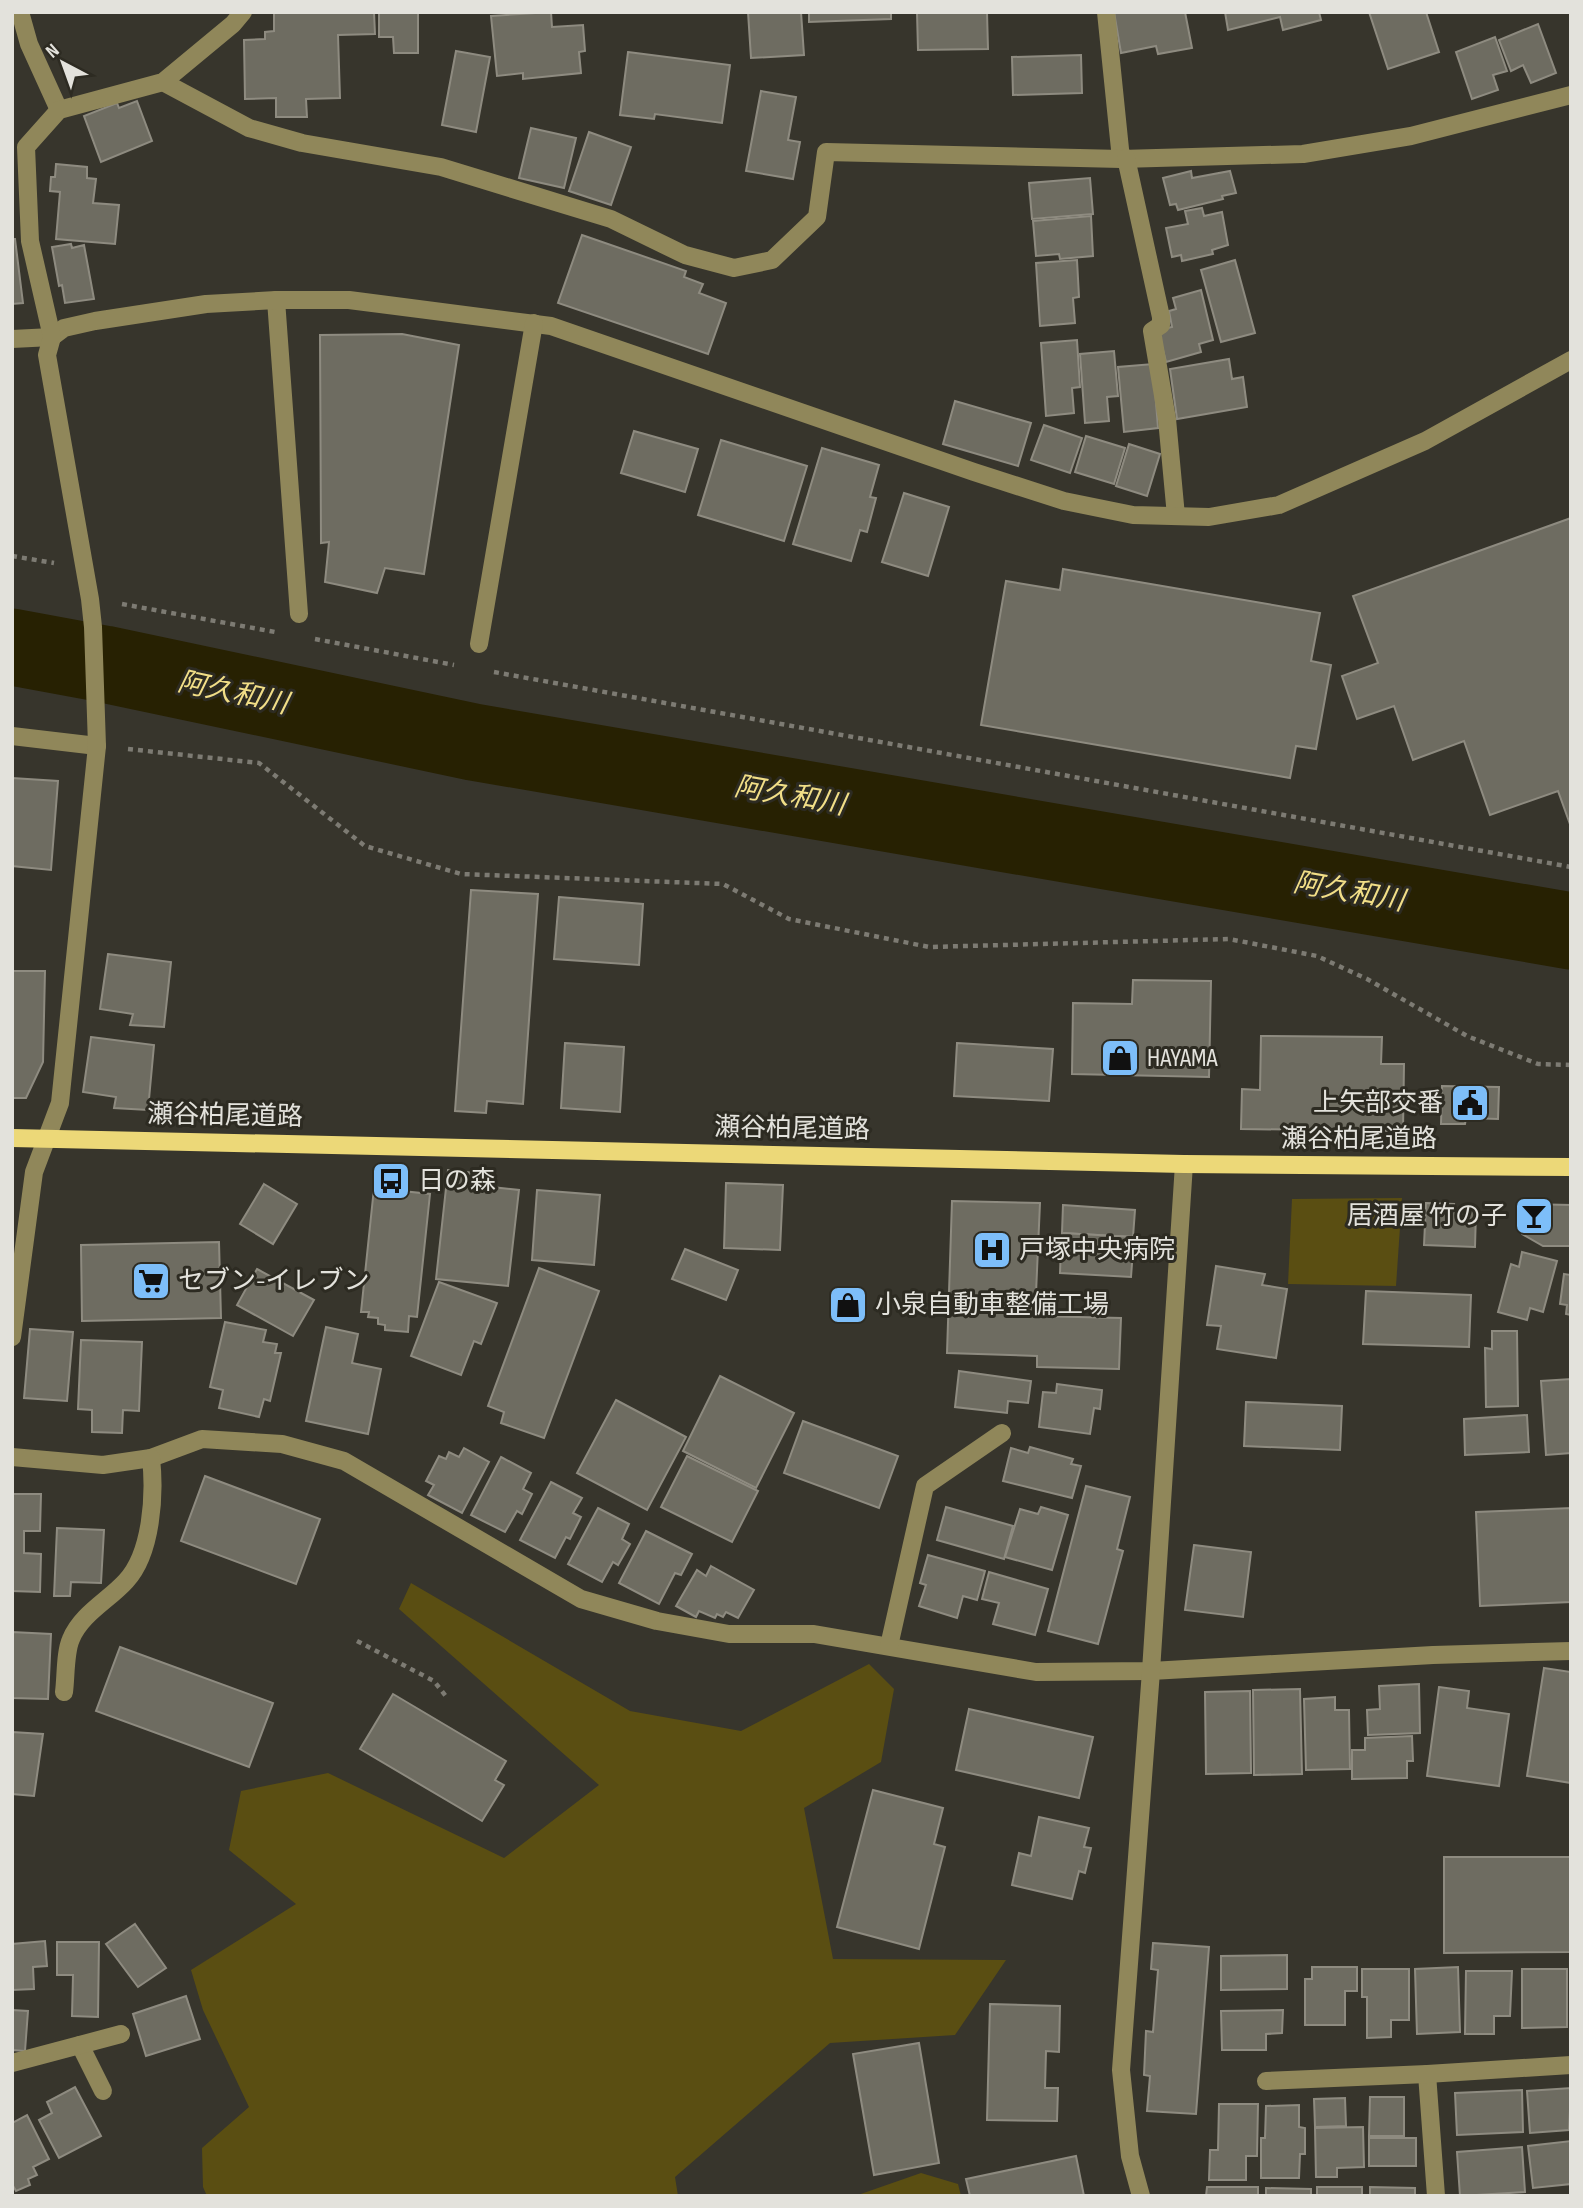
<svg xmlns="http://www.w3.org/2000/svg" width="1583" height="2208" viewBox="0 0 1583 2208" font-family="'Sofia Sans Condensed','Noto Sans JP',sans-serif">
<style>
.green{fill:#5a4e12}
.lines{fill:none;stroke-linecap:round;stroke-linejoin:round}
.river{stroke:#272102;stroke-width:77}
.building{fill:#6e6c61;stroke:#8e8b80;stroke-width:2}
.path{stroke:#7d7b73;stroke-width:4.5;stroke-dasharray:5 5;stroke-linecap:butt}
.minor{stroke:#90875a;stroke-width:18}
.major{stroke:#ecd878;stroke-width:18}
.labels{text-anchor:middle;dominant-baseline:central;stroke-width:6;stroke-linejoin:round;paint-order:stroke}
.poi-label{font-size:26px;fill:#e3e2dc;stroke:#2d2b22;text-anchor:start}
.street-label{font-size:26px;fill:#e3e2dc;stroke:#2d2b22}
.water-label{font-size:28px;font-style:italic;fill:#f1de87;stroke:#2d2b22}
</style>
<rect width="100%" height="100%" fill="#37352c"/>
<g class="green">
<polygon points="1402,1198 1396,1286 1288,1284 1292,1199"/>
<polygon points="411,1583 630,1711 741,1731 869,1664 894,1689 881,1762 804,1808 833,1959 1006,1960 955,2035 830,2043 675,2177 678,2196 207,2196 203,2187 202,2148 249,2107 203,2010 191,1970 296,1904 229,1850 241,1791 328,1773 504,1858 599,1785 399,1609"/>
<polygon points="921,2173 958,2184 961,2196 855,2196"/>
</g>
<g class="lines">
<polyline class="river" points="12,647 104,664 473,742 1571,931"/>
</g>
<g class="building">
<polygon points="274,12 374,12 375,34 338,35 340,98 306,99 307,117 276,117 276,98 245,99 244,40 265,39 265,32 274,31"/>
<polygon points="379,12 418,12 418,53 394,53 393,37 379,37"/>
<polygon points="551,12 552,27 583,25 585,51 579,52 581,73 523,79 523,73 497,76 491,16"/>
<polygon points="748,12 801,12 804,55 751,58"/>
<polygon points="809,12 891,12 891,19 809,22"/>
<polygon points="917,12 987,12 988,49 918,50"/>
<polygon points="1114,12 1185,12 1192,48 1158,54 1156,46 1121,53"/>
<polygon points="1225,12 1319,12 1321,20 1283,30 1280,17 1228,30"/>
<polygon points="1369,12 1426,12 1439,52 1388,69"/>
<polygon points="1538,24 1556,73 1531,83 1523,65 1511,71 1499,40"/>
<polygon points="1495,37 1507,71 1493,75 1498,90 1472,99 1456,52"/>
<polygon points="456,51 490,57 476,132 442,125"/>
<polygon points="628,52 730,65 722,123 655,114 654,119 620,115"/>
<polygon points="1081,55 1082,93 1013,95 1012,57"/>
<polygon points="761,91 796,97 788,140 800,142 793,179 746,171"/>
<polygon points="137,101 152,141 101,162 84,116 117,103 119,108"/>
<polygon points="531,128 576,138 564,188 519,178"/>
<polygon points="589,132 631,147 611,205 569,191"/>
<polygon points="56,164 87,167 87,178 96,179 93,203 119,205 115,244 56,239 60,192 50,191 51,177 55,177"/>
<polygon points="1191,171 1192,178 1230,171 1236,193 1222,196 1223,199 1178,210 1176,204 1170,205 1163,178"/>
<polygon points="1090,178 1093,214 1032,219 1029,183"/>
<polygon points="1202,208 1204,216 1222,212 1228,245 1212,250 1213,254 1182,261 1181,255 1172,257 1166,228 1188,224 1185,211"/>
<polygon points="1091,216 1093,256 1060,259 1059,254 1036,256 1033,221"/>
<polygon points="582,235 686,271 684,277 703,284 699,293 726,303 708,354 558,303"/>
<polygon points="12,239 15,239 23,303 12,304"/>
<polygon points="71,244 72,248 84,245 94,299 65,303 62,285 59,286 52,247"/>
<polygon points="1077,260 1079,297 1073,298 1075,323 1040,326 1036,263"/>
<polygon points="1235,260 1255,333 1221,342 1201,270"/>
<polygon points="1201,290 1213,340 1199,344 1201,352 1166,362 1158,330 1172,327 1169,311 1176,309 1173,298"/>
<polygon points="402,334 459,345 424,574 385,568 377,593 325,582 329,542 321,543 320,335"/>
<polygon points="1077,340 1080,387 1072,388 1074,413 1046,416 1041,343"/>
<polygon points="1114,351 1118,396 1107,397 1109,421 1085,423 1080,354"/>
<polygon points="1229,359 1232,379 1243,377 1247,407 1177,419 1170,369"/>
<polygon points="1153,364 1158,428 1124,432 1118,367"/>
<polygon points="955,401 1031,423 1018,466 943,444"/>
<polygon points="1044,425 1082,438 1070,473 1031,460"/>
<polygon points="634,431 698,449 685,492 621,473"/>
<polygon points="1086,436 1125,448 1114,484 1075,472"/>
<polygon points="721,440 807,466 784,541 698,515"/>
<polygon points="1129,444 1160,454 1147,496 1116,486"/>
<polygon points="822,448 879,465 870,497 876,498 867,532 860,530 851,561 793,544"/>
<polygon points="904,493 949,507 928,576 882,562"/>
<polygon points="1571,518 1571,827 1558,791 1490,815 1464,741 1413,760 1394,706 1357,719 1342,676 1378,663 1353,596"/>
<polygon points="1063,569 1320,613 1311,661 1331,665 1316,749 1296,746 1290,778 981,725 1006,581 1060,590"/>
<polygon points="12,778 58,781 51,870 12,866"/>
<polygon points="471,890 538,894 523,1104 487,1101 486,1113 455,1111"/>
<polygon points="559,897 643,904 639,965 554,959"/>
<polygon points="108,954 171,962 164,1027 130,1025 133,1014 100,1009"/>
<polygon points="12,971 45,971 43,1062 26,1098 12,1098"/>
<polygon points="1133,980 1211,981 1209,1077 1072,1074 1073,1003 1132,1004"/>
<polygon points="1261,1036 1382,1037 1381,1064 1404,1064 1403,1131 1241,1129 1242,1089 1260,1090"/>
<polygon points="91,1037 154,1045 148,1110 114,1108 116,1097 83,1092"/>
<polygon points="565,1043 624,1047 620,1112 561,1108"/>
<polygon points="957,1043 1053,1049 1049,1101 954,1096"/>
<polygon points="1442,1086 1499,1087 1498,1119 1466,1118 1465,1124 1441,1124"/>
<polygon points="448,1170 484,1174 483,1186 519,1190 508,1286 436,1279"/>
<polygon points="726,1183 783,1185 780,1250 724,1248"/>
<polygon points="264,1184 297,1204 273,1244 240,1224"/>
<polygon points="374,1188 430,1194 417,1317 409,1316 408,1332 385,1330 385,1325 378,1324 378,1318 368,1317 369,1312 361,1312"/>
<polygon points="537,1190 600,1195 594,1265 532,1260"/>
<polygon points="952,1201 1040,1203 1035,1316 1121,1318 1119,1369 1037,1367 1037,1356 947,1353"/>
<polygon points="1426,1203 1454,1204 1453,1211 1476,1211 1475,1247 1424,1245"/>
<polygon points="1522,1204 1571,1205 1571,1246 1543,1246 1522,1234"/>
<polygon points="1063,1205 1135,1210 1133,1237 1062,1233"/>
<polygon points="1062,1233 1133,1237 1133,1250 1061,1246"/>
<polygon points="219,1242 221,1318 82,1321 81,1245"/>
<polygon points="1061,1246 1133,1250 1131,1277 1060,1273"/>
<polygon points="685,1249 738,1270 726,1300 672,1279"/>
<polygon points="1522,1252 1557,1261 1543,1312 1530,1308 1527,1320 1498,1312 1511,1264 1519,1267"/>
<polygon points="1216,1266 1265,1274 1262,1285 1287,1289 1276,1358 1217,1349 1221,1326 1207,1325"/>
<polygon points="539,1268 599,1291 544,1438 501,1423 504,1412 488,1406"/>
<polygon points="257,1269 314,1300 293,1336 237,1305"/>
<polygon points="1564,1274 1571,1275 1571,1315 1566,1314 1567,1305 1560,1304"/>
<polygon points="439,1282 497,1303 481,1344 474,1341 461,1375 411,1356"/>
<polygon points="1366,1291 1471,1295 1469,1347 1363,1344"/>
<polygon points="225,1322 266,1330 263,1342 277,1344 275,1353 281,1353 270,1401 264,1399 259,1417 219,1408 223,1390 210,1387"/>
<polygon points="326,1327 358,1334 352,1363 381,1369 368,1434 306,1421"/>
<polygon points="30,1329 73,1332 67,1401 24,1398"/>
<polygon points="1492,1331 1517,1331 1518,1406 1486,1407 1485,1348 1492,1349"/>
<polygon points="81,1340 142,1342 139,1411 123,1410 122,1433 92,1432 92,1410 78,1409"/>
<polygon points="959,1371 1031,1381 1028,1403 1008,1401 1007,1413 955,1407"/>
<polygon points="720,1376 794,1413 756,1488 683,1451"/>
<polygon points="1571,1379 1571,1453 1546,1455 1541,1381"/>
<polygon points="1057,1384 1102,1390 1100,1409 1094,1408 1090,1434 1039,1427 1043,1392 1056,1393"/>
<polygon points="616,1400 686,1437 647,1510 577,1473"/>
<polygon points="1246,1402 1342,1406 1340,1450 1244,1446"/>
<polygon points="1527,1415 1529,1452 1465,1455 1464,1419"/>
<polygon points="803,1421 898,1456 879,1508 784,1473"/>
<polygon points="1030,1447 1073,1459 1071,1464 1081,1466 1072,1498 1003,1481 1011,1448 1028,1453"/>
<polygon points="464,1448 489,1462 462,1513 428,1495 434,1485 426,1481 439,1456 446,1459 449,1452 459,1457"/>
<polygon points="687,1456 758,1491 732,1542 661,1507"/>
<polygon points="501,1457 531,1473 523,1489 532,1494 522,1514 517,1511 505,1532 471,1515"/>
<polygon points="205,1476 320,1519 296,1584 181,1541"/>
<polygon points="551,1482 582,1498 573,1513 581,1517 570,1539 566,1537 555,1558 520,1540"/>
<polygon points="1086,1486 1130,1497 1117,1549 1123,1551 1098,1644 1048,1631"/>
<polygon points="12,1494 41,1494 40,1531 24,1531 24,1553 41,1554 40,1592 12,1591"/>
<polygon points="946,1507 1013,1526 1004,1559 937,1540"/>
<polygon points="1041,1507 1068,1515 1052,1570 1005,1557 1020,1509 1038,1514"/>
<polygon points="598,1508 629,1524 622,1539 630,1544 618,1565 613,1562 602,1582 568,1564"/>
<polygon points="1571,1508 1571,1602 1480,1606 1476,1512"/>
<polygon points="57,1528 104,1530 101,1583 71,1582 70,1596 54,1596"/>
<polygon points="646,1531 692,1554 681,1575 675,1573 659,1604 619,1583"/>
<polygon points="1194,1545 1251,1552 1243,1617 1185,1610"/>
<polygon points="928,1555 985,1571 977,1600 963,1596 957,1618 919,1606 926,1585 920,1583"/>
<polygon points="711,1566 754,1590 738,1618 726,1612 723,1617 717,1614 715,1618 699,1611 696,1617 676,1606 697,1570 706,1576"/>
<polygon points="989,1572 1048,1589 1035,1635 993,1624 999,1603 982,1599"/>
<polygon points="12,1632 51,1634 48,1699 12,1698"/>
<polygon points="120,1647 273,1703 249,1767 96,1711"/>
<polygon points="1544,1668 1571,1672 1571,1783 1527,1776"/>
<polygon points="1419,1684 1420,1733 1368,1735 1367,1710 1380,1709 1379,1686"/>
<polygon points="1439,1687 1469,1691 1467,1708 1509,1714 1499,1786 1427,1776"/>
<polygon points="1300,1689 1302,1774 1254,1775 1253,1690"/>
<polygon points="1250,1691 1251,1773 1206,1774 1205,1692"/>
<polygon points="393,1694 506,1761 495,1780 504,1785 482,1821 360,1749"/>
<polygon points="1335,1697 1335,1710 1349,1710 1350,1769 1306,1770 1304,1699"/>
<polygon points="969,1709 1093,1737 1079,1798 956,1770"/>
<polygon points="12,1732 43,1734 34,1796 12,1794"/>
<polygon points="1412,1736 1413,1761 1407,1761 1407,1778 1352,1779 1352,1750 1365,1750 1365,1738"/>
<polygon points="873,1790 943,1808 934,1844 945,1847 919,1949 837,1927"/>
<polygon points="1039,1817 1089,1828 1084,1847 1091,1848 1085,1873 1079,1871 1072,1899 1012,1885 1019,1853 1031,1856"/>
<polygon points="1444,1857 1571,1857 1571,1952 1444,1953"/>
<polygon points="135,1924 166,1968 138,1987 106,1944"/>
<polygon points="45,1941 47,1966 33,1967 34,1989 12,1990 12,1944"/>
<polygon points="57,1942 99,1942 98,2017 72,2016 73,1975 57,1975"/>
<polygon points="1153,1943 1209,1947 1196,2114 1147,2111 1150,2076 1144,2075 1146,2031 1153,2032 1158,1970 1151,1969"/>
<polygon points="1287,1955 1287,1989 1221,1990 1221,1956"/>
<polygon points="1312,1967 1357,1967 1357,1991 1345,1991 1345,2025 1305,2025 1305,1979 1312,1979"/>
<polygon points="1458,1967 1460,2032 1417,2034 1415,1969"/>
<polygon points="1362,1969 1409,1969 1409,2020 1391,2020 1391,2037 1367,2038 1367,1997 1362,1997"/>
<polygon points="1522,1969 1567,1969 1567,2027 1522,2028"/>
<polygon points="1466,1971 1512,1971 1510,2016 1494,2016 1494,2034 1465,2034"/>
<polygon points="186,1996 200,2039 146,2056 133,2014"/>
<polygon points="990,2004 1060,2006 1059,2052 1046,2051 1045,2088 1058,2088 1057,2121 987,2120"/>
<polygon points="12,2010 28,2011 25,2051 12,2050"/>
<polygon points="1283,2010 1282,2033 1266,2034 1266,2050 1222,2050 1221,2011"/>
<polygon points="919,2043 939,2163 874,2175 853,2054"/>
<polygon points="75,2087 101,2136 59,2158 39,2120 52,2113 47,2102"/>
<polygon points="1571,2088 1569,2130 1530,2133 1527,2091"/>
<polygon points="1522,2090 1523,2132 1457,2135 1455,2093"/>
<polygon points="1370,2097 1404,2097 1404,2136 1369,2136"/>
<polygon points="1345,2098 1346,2126 1315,2127 1314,2099"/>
<polygon points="1219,2104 1258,2104 1257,2156 1246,2156 1246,2180 1209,2180 1210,2150 1218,2150"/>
<polygon points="1299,2105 1299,2127 1305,2128 1305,2154 1300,2154 1299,2178 1261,2178 1261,2138 1265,2138 1266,2106"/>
<polygon points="27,2115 49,2159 33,2167 37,2175 28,2179 30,2185 16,2191 12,2184 12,2123"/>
<polygon points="1363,2127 1364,2167 1337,2168 1337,2177 1316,2177 1315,2128"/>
<rect x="1369" y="2138" width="47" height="28"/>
<polygon points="1571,2141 1571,2184 1533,2188 1528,2146"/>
<polygon points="1522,2147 1525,2192 1460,2196 1457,2152"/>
<polygon points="1076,2156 1084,2196 970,2196 966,2179"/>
<polygon points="1207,2187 1258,2187 1258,2196 1206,2196"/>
<rect x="1317" y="2187" width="45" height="9"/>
<polygon points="1370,2187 1415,2188 1415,2196 1370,2196"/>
<polygon points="1266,2188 1311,2189 1311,2196 1266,2196"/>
</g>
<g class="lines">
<g class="path">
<polyline points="12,556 54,563"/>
<polyline points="122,604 275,632"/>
<polyline points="315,639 454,665"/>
<polyline points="494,672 1571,867"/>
<polyline points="128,749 259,763 365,846 461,874 723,884 789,919 929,947 1229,939 1317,956 1367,979 1467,1036 1538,1064 1571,1065"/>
<polyline points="357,1641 434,1681 448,1699"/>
</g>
<g class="minor">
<polyline points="20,12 29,44 59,110"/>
<polyline points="1106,12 1121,159"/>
<polyline points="163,82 249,128 302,143 441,167 611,219 685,255 734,268 772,260 817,217 826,152 1121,159 1303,154 1411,136 1571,95"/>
<polyline points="1126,158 1161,317 1161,325 1152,331 1167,419 1176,516"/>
<polyline points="276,300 299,614"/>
<polyline points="12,339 52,337 64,328 95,321 206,304 276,300 349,300 551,326 974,472 1064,501 1133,515 1209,517 1279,505 1425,441 1571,360"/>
<polyline points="479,644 534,323"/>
<polyline points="12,736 97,746"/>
<polyline points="12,1337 34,1172 60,1103 97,746 93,627 90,599 47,355 52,337 30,241 26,147 59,110 163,82 233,24 243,12"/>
<polyline points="12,1457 103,1465 151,1458 202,1439 282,1444 344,1461 581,1599 657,1621 729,1634 814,1634 1036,1672 1151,1671 1433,1655 1571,1651"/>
<polyline points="889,1646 925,1486 1002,1433"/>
<path d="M64,1692C66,1677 65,1652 71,1639C81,1614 109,1600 126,1581C152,1553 155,1494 151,1458"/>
<polyline points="80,2045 103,2091"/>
<polyline points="12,2063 121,2034"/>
<polyline points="1427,2074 1436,2196"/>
<polyline points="1266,2081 1427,2074 1571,2065"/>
<polyline points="1141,2196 1130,2156 1121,2070 1151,1671 1184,1164"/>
</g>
<polyline class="major" points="12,1138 1184,1164 1571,1167"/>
</g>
<defs>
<symbol id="shop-square" viewBox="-11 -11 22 22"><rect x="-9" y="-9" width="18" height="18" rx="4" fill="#7dbef9" stroke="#2d2b22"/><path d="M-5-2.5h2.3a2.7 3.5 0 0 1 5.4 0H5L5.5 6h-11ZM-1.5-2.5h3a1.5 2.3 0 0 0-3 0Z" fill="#111"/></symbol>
<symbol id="civic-square" viewBox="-11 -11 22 22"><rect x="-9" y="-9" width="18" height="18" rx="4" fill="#7dbef9" stroke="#2d2b22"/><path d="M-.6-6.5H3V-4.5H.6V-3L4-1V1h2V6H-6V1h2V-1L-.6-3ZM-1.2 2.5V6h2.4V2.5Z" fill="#111"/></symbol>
<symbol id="bus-square" viewBox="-11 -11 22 22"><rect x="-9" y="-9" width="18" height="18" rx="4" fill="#7dbef9" stroke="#2d2b22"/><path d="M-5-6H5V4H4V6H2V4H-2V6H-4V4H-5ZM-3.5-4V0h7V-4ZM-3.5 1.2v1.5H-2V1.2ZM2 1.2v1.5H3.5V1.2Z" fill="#111"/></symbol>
<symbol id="bar-square" viewBox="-11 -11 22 22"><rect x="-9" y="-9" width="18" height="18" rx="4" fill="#7dbef9" stroke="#2d2b22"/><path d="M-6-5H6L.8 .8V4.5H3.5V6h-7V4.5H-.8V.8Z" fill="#111"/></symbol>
<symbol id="hospital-square" viewBox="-11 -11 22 22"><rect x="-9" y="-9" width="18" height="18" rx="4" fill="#7dbef9" stroke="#2d2b22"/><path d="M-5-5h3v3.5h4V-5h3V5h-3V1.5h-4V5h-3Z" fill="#111"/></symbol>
<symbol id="supermarket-square" viewBox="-11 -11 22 22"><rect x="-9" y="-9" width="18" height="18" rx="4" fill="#7dbef9" stroke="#2d2b22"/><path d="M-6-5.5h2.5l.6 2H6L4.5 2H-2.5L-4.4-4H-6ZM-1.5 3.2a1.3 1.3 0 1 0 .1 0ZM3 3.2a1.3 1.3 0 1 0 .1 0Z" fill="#111"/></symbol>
</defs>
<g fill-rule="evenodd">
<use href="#shop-square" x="1098" y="1036" width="44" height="44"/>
<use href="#civic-square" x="1448" y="1081" width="44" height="44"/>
<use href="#bus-square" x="369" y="1159" width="44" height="44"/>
<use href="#bar-square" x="1512" y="1194" width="44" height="44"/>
<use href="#hospital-square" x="970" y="1228" width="44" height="44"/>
<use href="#supermarket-square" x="129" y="1259" width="44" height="44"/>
<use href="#shop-square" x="826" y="1283" width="44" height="44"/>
</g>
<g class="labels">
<g class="poi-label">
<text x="1147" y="1058">HAYAMA</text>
<text x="1443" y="1103" text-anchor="end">上矢部交番</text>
<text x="418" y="1181">日の森</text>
<text x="1507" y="1216" text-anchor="end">居酒屋 竹の子</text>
<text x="1019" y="1250">戸塚中央病院</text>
<text x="178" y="1281">セブン-イレブン</text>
<text x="875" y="1305">小泉自動車整備工場</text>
</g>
<g class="street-label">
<text transform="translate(225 1116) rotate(1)">瀬谷柏尾道路</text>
<text transform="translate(792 1129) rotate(1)">瀬谷柏尾道路</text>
<text x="1359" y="1139">瀬谷柏尾道路</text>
</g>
<g class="water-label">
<text transform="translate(233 693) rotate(12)">阿久和川</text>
<text transform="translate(790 796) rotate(10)">阿久和川</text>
<text transform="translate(1349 892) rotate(10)">阿久和川</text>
</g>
</g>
<rect width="1583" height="2208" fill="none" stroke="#e3e2dc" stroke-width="28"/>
<g transform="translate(63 63) rotate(319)" stroke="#2d2b22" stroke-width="5" paint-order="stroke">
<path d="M0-5L12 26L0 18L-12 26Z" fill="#e3e2dc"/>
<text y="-10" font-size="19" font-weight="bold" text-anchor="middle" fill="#e3e2dc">N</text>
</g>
</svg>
